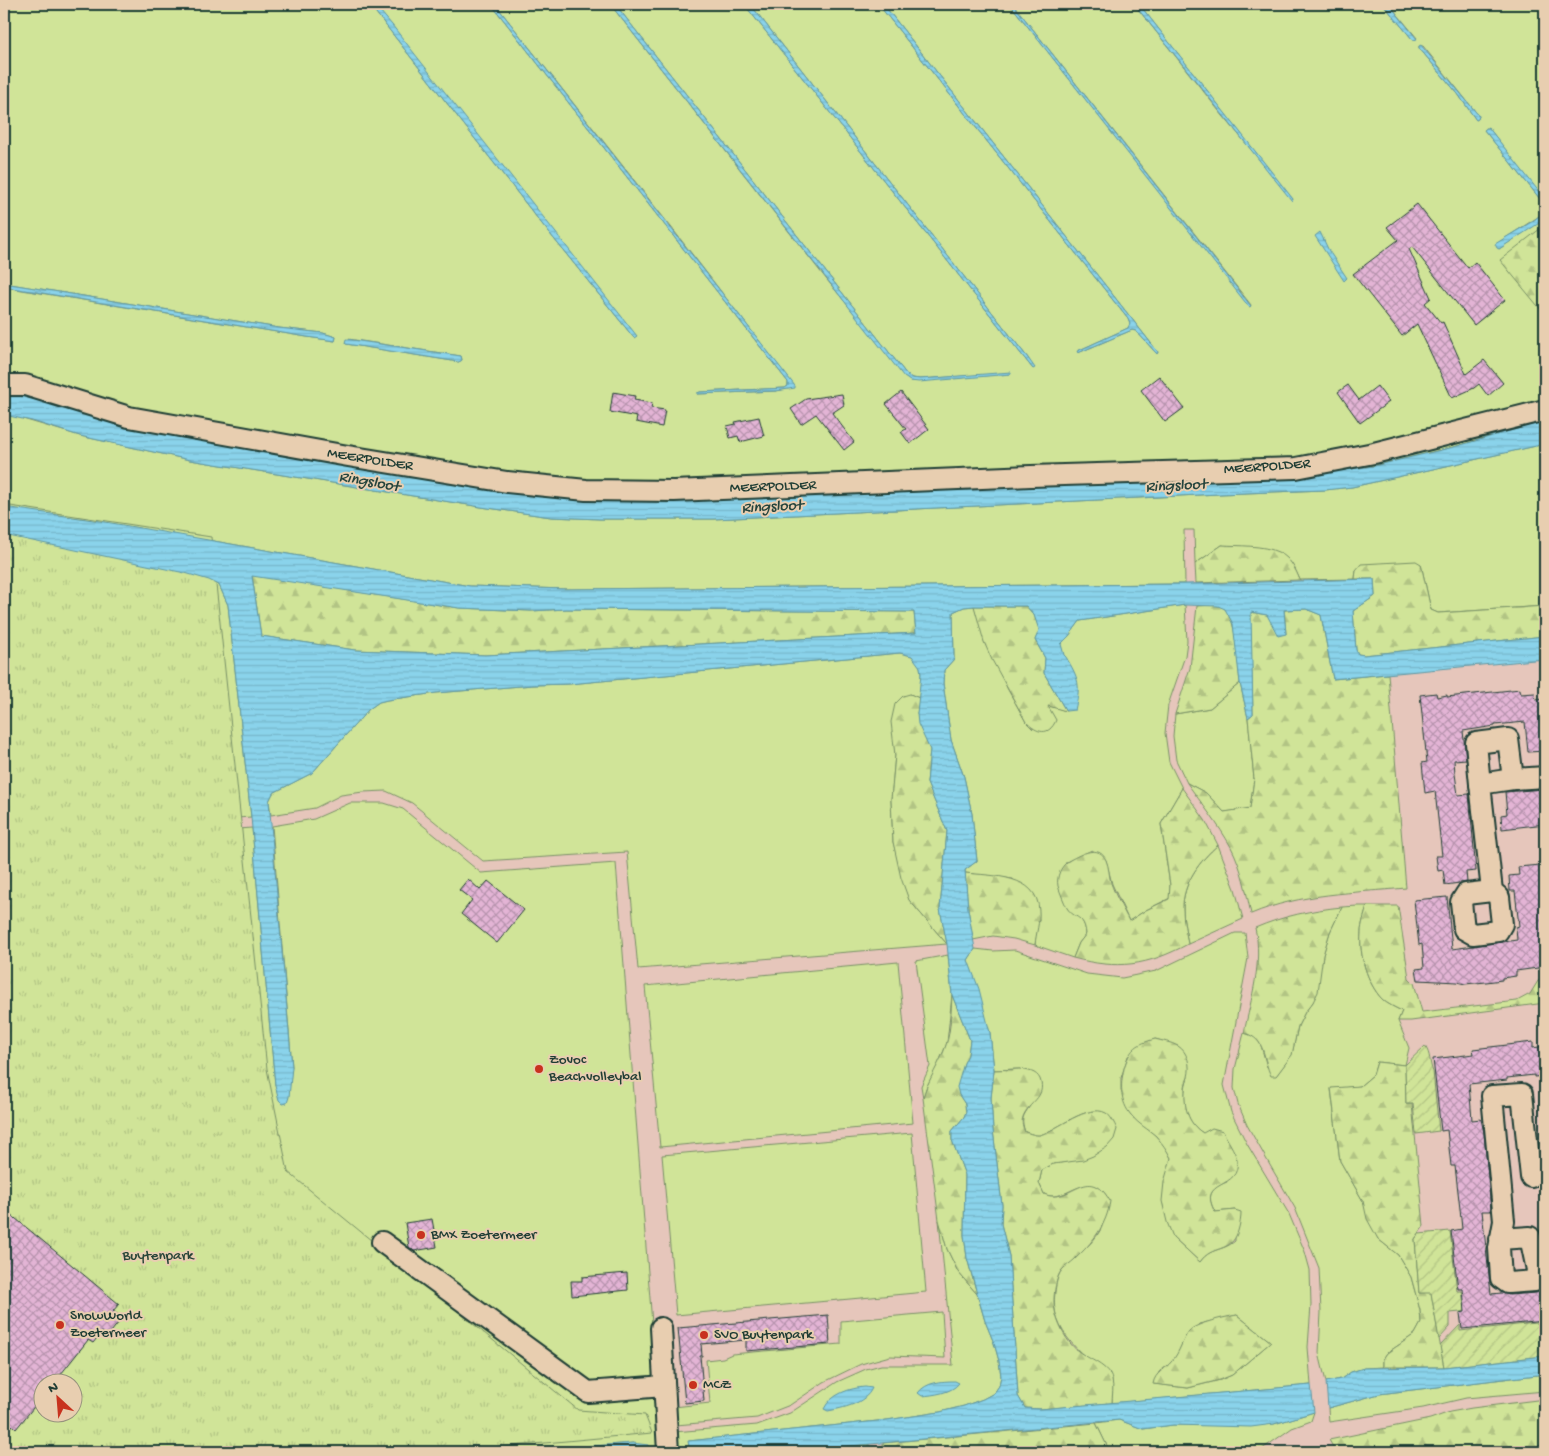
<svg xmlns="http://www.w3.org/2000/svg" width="1549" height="1456" viewBox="0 0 1549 1456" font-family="'Gochi Hand',sans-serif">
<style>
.grass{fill:#d0e498;stroke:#789066;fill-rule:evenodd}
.forest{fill:url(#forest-firs);stroke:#789066}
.park{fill:url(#park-tufts);stroke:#789066;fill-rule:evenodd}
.garden{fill:url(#garden-furrows);stroke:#789066}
.water{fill:url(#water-rules);stroke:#5f97a2;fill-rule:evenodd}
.building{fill:url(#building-cross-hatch);stroke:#1f3d34}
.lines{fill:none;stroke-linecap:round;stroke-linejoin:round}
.minor-casing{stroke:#1f3d34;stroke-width:24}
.minor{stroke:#e8ceb0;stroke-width:20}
.poi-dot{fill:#c8321e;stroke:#e8ceb0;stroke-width:2}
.labels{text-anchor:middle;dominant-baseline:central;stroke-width:4;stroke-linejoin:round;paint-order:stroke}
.street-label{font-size:15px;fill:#1f3d34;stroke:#e8ceb0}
.poi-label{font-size:15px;fill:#1f3d34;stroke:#e8ceb0;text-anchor:start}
.park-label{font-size:15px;fill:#284539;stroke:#e8ceb0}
.water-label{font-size:16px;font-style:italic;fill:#24443d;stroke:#e8ceb0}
</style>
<defs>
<pattern id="forest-firs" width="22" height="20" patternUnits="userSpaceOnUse" patternTransform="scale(1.25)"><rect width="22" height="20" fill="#d0e498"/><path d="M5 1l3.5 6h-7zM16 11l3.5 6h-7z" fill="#b2c484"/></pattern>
<pattern id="park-tufts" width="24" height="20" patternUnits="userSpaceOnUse" patternTransform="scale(1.25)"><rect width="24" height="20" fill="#d0e498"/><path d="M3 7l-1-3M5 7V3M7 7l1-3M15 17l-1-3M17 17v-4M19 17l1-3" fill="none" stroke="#b2c484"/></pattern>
<pattern id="garden-furrows" width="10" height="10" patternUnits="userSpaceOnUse" patternTransform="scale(1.25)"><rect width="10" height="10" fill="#d0e498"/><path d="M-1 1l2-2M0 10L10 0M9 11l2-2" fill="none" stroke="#b2c484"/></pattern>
<pattern id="water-rules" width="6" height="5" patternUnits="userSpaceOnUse" patternTransform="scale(1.25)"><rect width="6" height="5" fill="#8ad3eb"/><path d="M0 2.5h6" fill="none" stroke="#77b6ca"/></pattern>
<pattern id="building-cross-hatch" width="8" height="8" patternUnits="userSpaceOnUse" patternTransform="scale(1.25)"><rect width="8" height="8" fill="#e3b4d5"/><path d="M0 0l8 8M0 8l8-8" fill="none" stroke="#b794ae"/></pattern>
</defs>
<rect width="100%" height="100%" fill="#e6c6bb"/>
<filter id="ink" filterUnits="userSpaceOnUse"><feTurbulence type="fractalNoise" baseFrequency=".02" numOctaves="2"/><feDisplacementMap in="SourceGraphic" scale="10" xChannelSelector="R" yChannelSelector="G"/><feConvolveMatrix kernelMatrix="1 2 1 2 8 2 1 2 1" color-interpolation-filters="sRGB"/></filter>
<g filter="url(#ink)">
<g class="grass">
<path d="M4,4H369L538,219L634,338L636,336L374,4H491L788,382V386L785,388L700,392L697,394L776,391L795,387L671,227L495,4H610L827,280L910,381L1011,374L1010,373L920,379L912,378L907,375L615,4H744L1033,369L1028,358L750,4H878L1128,319L1130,324L1128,328L1084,348L1078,351V353L1132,330L1136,331L1157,354L1158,352L883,4H1010L1250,307L1251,305L1013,4H1134L1219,111L1293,200L1139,4H1383L1413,40H1415L1417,38L1389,4H1545V201L1488,127L1484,130L1545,205V211L1541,215L1496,244L1499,249L1545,218V421L1454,447L1374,466L1328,472L1274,477L608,500L515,493L178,437C160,433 142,430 124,425C87,416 42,396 4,395V287L307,337L335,341L336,337L323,333L279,328L4,283ZM1419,46H1423L1479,116L1478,119L1476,120L1458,94L1419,48ZM348,339L461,356L462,360L459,362L346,344Z"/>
<polygon points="6,414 80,436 190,460 481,507 551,517 600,519 714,519 1219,494 1325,490 1352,487 1545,444 1545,606 1438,613 1431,610 1421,564 1356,570 1355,579 1300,580 1295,569 1287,558 1222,545 1195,564 1194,530 1184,530 1185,584 565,589 470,586 100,521 4,507 4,415"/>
<polygon points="4,568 209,580 219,585 228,605 251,817 222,819 223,830 252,828 275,1085 292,1067 272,826 314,819 350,803 384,803 403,809 481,873 616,863 662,1452 649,1451 633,1443 516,1452 401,1452 566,1411 269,1179"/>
<path d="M1185,605L1187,641L1185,656L1168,705L1165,733L1169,762L1182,788L1161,824L1170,885V898L1146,910L1129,921L1112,884L1106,860L1092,850L1066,862L1068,909C1079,917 1085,920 1086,934L1079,943L1073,958L1035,945L1036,932L1039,919L1013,879L965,873V870L977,861L972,814L964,777L951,740L943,683L944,670L954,659L953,612L964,607L974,606L1007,688L1026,722L1033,729L1048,705L1066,711L1064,656L1060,644L1069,636L1080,621Z"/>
<path d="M900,653C903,654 909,655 912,656C926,664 920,686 919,698L910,694L894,742L895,755L891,800L893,842L909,900L947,944L638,969L627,852L483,861L412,803L386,791L363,792L341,795L315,808L271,815L269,801L273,793L312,773L369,709L379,702L387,700L436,693L533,685L569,684Z"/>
<polygon points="1240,683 1248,718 1254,779 1250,809 1224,812 1206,793 1187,783 1176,760 1173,736 1175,714 1210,708"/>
<path d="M1218,845L1235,889L1243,919L1188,944C1186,932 1183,921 1183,909C1182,884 1200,860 1218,845Z"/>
<path d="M1358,906H1367C1365,915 1361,924 1361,933C1359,955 1367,983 1382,999C1387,1004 1396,1008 1402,1011L1398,1021L1409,1048L1405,1065L1377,1062L1373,1075L1360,1086L1331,1089L1340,1161L1363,1201L1378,1239L1398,1255L1411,1277L1420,1310L1421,1323L1415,1334L1387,1353L1383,1359V1367L1364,1368L1351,1372L1341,1379L1326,1382L1319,1353L1321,1312L1319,1268L1295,1208L1271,1167L1247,1125L1238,1104L1234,1088L1235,1069L1244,1033L1252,1035L1260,1042L1267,1067L1276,1076L1292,1054L1298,1026L1305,1012L1313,1002L1323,955L1330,932L1342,907Z"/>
<path d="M1235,933H1245L1248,958L1224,1085L1231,1112L1247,1144L1289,1214L1305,1252L1310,1270L1311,1305L1308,1347L1311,1385L1112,1403V1380C1085,1356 1049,1333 1055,1292C1056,1285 1057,1276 1062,1270C1074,1257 1092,1246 1101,1229C1105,1221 1105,1204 1106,1195C1104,1192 1100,1188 1097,1187C1077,1179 1063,1203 1044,1194L1039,1183L1042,1170L1053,1164L1066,1162L1112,1120C1091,1097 1063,1128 1040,1135C1036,1136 1029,1133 1025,1132C1021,1119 1022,1117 1030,1106L1020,1069L994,1070L990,1033L968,960L975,949L993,951L1015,950L1087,974L1122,978L1156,971ZM1155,1039L1166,1042L1188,1077C1181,1096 1184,1122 1203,1133L1227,1182C1210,1188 1206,1196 1215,1212L1235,1210V1241C1222,1252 1210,1247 1200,1262L1173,1237L1169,1166L1171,1158L1165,1146L1154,1134L1131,1116L1121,1091V1078L1128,1056ZM1237,1315L1271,1342L1232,1375L1220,1380L1188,1388L1154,1384L1159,1372L1171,1363L1177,1355L1183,1342L1199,1324Z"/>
<polygon points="948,955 952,995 947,1043 937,1067 926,1088 923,1098 921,1086 930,1066 916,961"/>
<polygon points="898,962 913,1123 660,1147 645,986"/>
<polygon points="912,1133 926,1292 676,1315 662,1155"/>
<polygon points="939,1220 947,1249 958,1272 977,1294 985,1321 994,1343 999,1361 1001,1376 999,1386 994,1393 983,1399 964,1406 940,1412 887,1420 689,1441 689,1447 682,1448 682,1452 675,1452 674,1432 757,1425 790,1413 837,1382 866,1369 881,1365 953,1365"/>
<polygon points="942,1312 945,1358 890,1356 861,1364 824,1382 790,1405 757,1418 676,1425 674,1407 710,1403 706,1360 723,1358 732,1354 841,1344 841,1321"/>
<polygon points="1545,1374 1545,1391 1466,1398 1423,1408 1329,1422 1328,1408 1379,1394"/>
<polygon points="1314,1412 1311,1421 1292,1428 1258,1452 1113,1452 1108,1448 1096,1423 1119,1420 1143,1429 1173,1425 1274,1424"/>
<polygon points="869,1444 869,1452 786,1452"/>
</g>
<g class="forest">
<polygon points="1545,225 1545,308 1542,311 1500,260"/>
<path d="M1222,545C1239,546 1263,545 1278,552C1290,557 1296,570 1300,580L1196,583L1195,564Z"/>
<polygon points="1416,561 1421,564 1431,610 1438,613 1545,606 1545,636 1364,655 1358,654 1356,650 1353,611 1375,596 1374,579 1355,579 1356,570 1361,564"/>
<polygon points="252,575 459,608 531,611 566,609 914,612 916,633 485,655 355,650 261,636"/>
<path d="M974,606H1026L1034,615L1040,630L1035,640L1045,658L1044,673L1066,711L1048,706L1056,720C1049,737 1037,733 1026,722L992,660L984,642Z"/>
<path d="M1197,606C1205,606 1219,603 1225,609C1237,620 1238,666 1240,683L1210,708L1175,714L1190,668Z"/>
<path d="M1306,609L1321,615L1333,679L1388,674L1406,888C1354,893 1301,893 1251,914C1246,891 1242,868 1231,847C1219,825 1202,804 1187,783L1206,793L1224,812L1250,808L1254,779L1248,718L1253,714L1250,612L1267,615L1286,634L1284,610Z"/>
<polygon points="910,694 919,698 917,714 930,750 927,783 947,831 940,909 947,944 909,900 901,878 893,842 891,800 895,755 891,722 895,704 903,696"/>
<path d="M1182,788L1205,820L1218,845C1200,860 1182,884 1183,909C1183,921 1186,932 1188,944C1147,966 1118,970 1073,958L1079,943L1086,934C1084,914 1075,920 1067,908C1064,902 1060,892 1058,886C1056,877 1061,865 1070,860C1081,854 1099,844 1106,860C1109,867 1109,875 1111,883C1115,895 1123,909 1129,921L1146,910L1169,899L1170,885L1161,824Z"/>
<path d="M965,873C992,876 1038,874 1039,911C1040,922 1036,933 1035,945L1014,939L993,936L973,940L968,909Z"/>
<path d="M1367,906H1398L1409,978L1414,983L1422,1012L1517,1001L1530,994L1538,981L1545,978V1003L1411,1021H1398L1402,1011C1396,1008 1387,1004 1382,999C1367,983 1359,955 1361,933C1361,924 1365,915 1367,906Z"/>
<path d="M1342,907L1330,932L1323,955L1318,992L1313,1002L1305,1012L1298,1026L1292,1055L1276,1076H1271C1262,1058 1267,1039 1244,1033C1251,999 1263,962 1255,928C1283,916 1312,910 1342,907Z"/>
<path d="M952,995L970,1040L968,1055L964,1063L959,1095L965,1104L966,1112L964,1117L952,1131V1140L965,1175L964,1235L967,1258L977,1294L958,1272L947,1249L939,1220L923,1098C928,1079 940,1064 946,1045C951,1031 951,1010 952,995Z"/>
<path d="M1155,1039C1162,1041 1171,1042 1178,1046C1188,1052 1191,1066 1188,1077C1187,1081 1185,1084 1185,1088C1184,1106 1187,1123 1203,1133L1212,1128L1223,1131C1227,1140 1235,1150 1237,1160C1242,1191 1196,1178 1215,1212L1235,1210L1241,1212C1241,1219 1240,1224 1238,1231C1231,1254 1212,1244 1200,1262L1173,1237L1167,1222L1162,1201L1164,1182L1171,1158C1167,1150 1162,1143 1156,1136C1148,1129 1138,1124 1132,1116C1119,1102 1120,1082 1125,1065C1131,1048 1137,1044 1155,1039Z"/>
<polygon points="1377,1062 1405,1065 1406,1104 1412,1104 1424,1226 1415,1239 1419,1293 1431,1292 1444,1367 1383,1367 1383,1359 1387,1353 1415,1334 1421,1323 1420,1310 1411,1277 1398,1255 1378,1239 1367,1219 1363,1201 1340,1161 1331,1088 1360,1086 1373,1075"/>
<path d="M1020,1069C1028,1071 1036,1071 1040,1079C1047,1098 1028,1102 1023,1117C1021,1122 1023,1127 1025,1132C1029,1133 1036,1136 1040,1135C1057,1130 1088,1103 1106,1113C1111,1116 1114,1123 1117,1129L1114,1139L1107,1147L1093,1156L1083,1160L1053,1164L1042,1170L1039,1183L1044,1194C1070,1206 1088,1162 1110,1201C1107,1225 1092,1243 1075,1259C1071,1263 1064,1267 1061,1271C1056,1278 1054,1292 1054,1301C1054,1318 1065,1341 1078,1351C1088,1359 1110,1366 1112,1380C1114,1387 1112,1396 1112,1403L1040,1409L1025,1408L1018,1396L1009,1256L1001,1224L1002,1205L993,1130L991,1098L994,1070Z"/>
<path d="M1237,1315L1271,1342L1232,1375L1220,1380L1188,1388L1153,1384C1155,1372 1165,1370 1172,1361C1180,1352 1182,1340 1189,1331C1196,1323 1226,1317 1237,1315Z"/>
<polygon points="1545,1399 1545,1444 1516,1452 1336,1452 1329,1440 1430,1419 1450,1412 1472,1408"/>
<polygon points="1096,1423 1108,1448 1113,1452 884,1452 883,1443"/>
</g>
<path class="park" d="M4,505L211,537L267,1069L288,1172L578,1410L645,1415L652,1433L448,1452H4ZM42,1384H72V1414H42Z"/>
<g class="garden">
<path d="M1425,1046C1431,1055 1429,1062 1433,1072L1439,1131L1416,1134L1413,1104H1406L1405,1065Z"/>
<polygon points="1450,1231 1457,1291 1462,1291 1464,1304 1470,1304 1471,1311 1450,1313 1450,1327 1439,1339 1431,1293 1419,1293 1415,1239 1419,1234"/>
<polygon points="1545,1322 1545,1356 1444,1367 1440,1346 1460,1325 1460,1331"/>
</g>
<g class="water">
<polygon points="369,4 374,4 392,25 637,336 634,338 538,219"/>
<polygon points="491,4 495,4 795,386 795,388 776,391 697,394 697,393 700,392 785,388 788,386 788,382"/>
<polygon points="610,4 615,4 907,375 912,378 920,379 1011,372 1011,374 919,382 910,381 904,377"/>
<polygon points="744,4 750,4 1028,358 1035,368 1033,369"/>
<polygon points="878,4 883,4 1158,352 1157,354 1136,331 1132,330 1078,353 1077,351 1084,348 1128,328 1130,324 1128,319"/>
<polygon points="1010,4 1013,4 1251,306 1249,307"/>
<polygon points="1134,4 1139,4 1293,199 1292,201"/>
<polygon points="1383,4 1389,4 1417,39 1413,40"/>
<polygon points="1421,45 1479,116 1478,119 1476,120 1458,94 1419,48 1419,46"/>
<polygon points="1488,127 1544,198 1545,205 1484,130"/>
<polygon points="1545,211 1545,218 1544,220 1499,249 1497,248 1495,244 1533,221"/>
<polygon points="1320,232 1329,251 1347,278 1344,281 1315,236"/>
<polygon points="4,283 279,328 323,333 336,337 335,341 307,337 6,287 4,287"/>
<polygon points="346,339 461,356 462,360 459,362 346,344 345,343"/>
<path d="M4,395C42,396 87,416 124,425C142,430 160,433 178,437L515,493L608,500L1274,477L1328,472L1374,466L1454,447L1545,421V444L1352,487L1325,490L1219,494L714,519H600L551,517L481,507L190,460L80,436L32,421L4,415Z"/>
<path d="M4,507L100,521L470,586L565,589L1185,584L1374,579L1375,596L1353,611L1356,650L1358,654L1364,655L1545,636V659L1333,679L1321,615L1306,609L1284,610L1286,634L1278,636L1267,615L1251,612L1253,714L1248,718L1240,683L1233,624L1225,609L1218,606L1185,605L1080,621L1069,636L1061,644L1064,655L1066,657C1079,679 1081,685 1075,710L1066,711L1044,673L1045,658L1035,640L1039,630L1034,615L1026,606H974L964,607L953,612L954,659L944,670L943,683L951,740L964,777L972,814L977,861L965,870L968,909L975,949L968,960L979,989L990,1033L994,1070L991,1098L993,1130L1002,1205L1001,1224L1009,1256L1018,1396L1025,1408L1040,1409L1311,1385L1314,1412L1274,1424L1251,1427L1173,1425L1143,1429L1119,1420L788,1452H682V1448L689,1447L688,1441L887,1420L940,1412L964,1406L983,1399L994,1393L999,1386L1001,1376L999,1361L994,1343L985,1321L967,1258L964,1235L965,1175L952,1140V1131L964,1117L966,1112L965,1104L959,1095L957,1087L964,1063L968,1055L970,1040L952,995L947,944L940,909L947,831L927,783L930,750L918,724L917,714L921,674L920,667L912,656L900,653L569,684L533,685L436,693L387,700L379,702L369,709L312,773L273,793L269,801L292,1067L289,1097L287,1103L283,1104L279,1100L275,1085L251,817L228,605L219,585L209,580L185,573L4,535ZM252,576L459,608L531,611L566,609L914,612L916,633L485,655L355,650L261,636Z"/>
<polygon points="1545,1356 1545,1374 1379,1394 1328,1408 1326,1382 1341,1379 1351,1372 1364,1368 1444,1367"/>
<path d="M955,1381L959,1383C952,1393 933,1395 922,1396L918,1393C926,1382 942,1381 955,1381Z"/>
<path d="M865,1387L872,1388C865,1404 843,1408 828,1411L824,1409C831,1394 850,1388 865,1387Z"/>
<polygon points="633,1443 648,1445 649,1451 655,1452 516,1452"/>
</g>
<g class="building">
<polygon points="1417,204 1468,268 1475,262 1505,300 1474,325 1412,247 1409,249 1431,298 1425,303 1441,323 1443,322 1466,374 1484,360 1503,383 1488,396 1479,384 1474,388 1452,398 1417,324 1402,336 1353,274 1398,240 1387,227"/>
<polygon points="1159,376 1184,408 1165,422 1141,390"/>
<polygon points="1348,385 1359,400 1377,386 1389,402 1360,423 1338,392"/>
<polygon points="613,392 635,396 634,400 652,403 651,408 665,410 662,427 636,422 637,417 610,412"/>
<polygon points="901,392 929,429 910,444 901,432 906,429 886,404"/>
<polygon points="842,394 844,405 832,413 854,442 844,450 816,414 801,424 791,409 806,399"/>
<polygon points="759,417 764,436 740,442 738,436 730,438 727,426 736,424 735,422"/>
<polygon points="1520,689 1521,694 1535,693 1536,700 1543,699 1545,719 1545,751 1528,752 1525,722 1495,725 1495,726 1463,731 1466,759 1454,760 1455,774 1458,795 1469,794 1476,871 1466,872 1467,882 1445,885 1443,870 1438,871 1436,856 1442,856 1435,791 1425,793 1422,763 1427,762 1420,695 1436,693 1437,697 1447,695 1447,697"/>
<polygon points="1545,789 1545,824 1502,829 1501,815 1507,814 1505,792"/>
<polygon points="1540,865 1540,867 1545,866 1545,967 1516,971 1516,976 1502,978 1502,980 1486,982 1465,984 1457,982 1418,980 1416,969 1424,968 1422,944 1419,945 1414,900 1447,897 1452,949 1517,940 1516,927 1519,926 1515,891 1510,891 1509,876 1519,875 1518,867"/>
<polygon points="468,879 480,890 488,881 524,910 497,943 461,914 472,900 459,890"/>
<polygon points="1533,1042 1533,1048 1545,1046 1545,1076 1534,1077 1534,1075 1507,1078 1507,1080 1469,1084 1472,1120 1481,1119 1484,1133 1491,1211 1482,1211 1491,1294 1502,1293 1509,1295 1536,1293 1544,1289 1545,1321 1462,1329 1460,1313 1465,1312 1463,1289 1458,1289 1451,1231 1462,1229 1460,1209 1455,1166 1451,1166 1447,1130 1441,1131 1433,1059 1474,1054 1473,1049"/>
<polygon points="4,1209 119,1304 113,1311 122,1318 108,1336 102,1332 93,1343 88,1340 53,1384 42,1384 42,1397 16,1429 12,1425 4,1435"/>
<polygon points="432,1219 437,1247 414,1251 409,1247 405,1223"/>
<polygon points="627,1273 628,1290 572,1296 571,1281 582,1281 582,1277"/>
<polygon points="828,1315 830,1344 746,1351 746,1340 701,1344 702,1356 700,1356 704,1401 685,1403 678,1328"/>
</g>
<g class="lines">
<defs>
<g id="minor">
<polyline points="4,385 25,385 129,417 348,456 507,482 586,490 674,491 1031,476 1296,468 1374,453 1545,410"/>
<polyline points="1480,784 1476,743 1508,739 1513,779"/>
<polyline points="1492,891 1466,894 1461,902 1464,929 1473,934 1498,931 1502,924 1499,897 1492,891 1480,784 1513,779 1545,777"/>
<polyline points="1500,1239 1530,1237 1537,1270 1535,1281 1508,1283 1501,1278 1499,1248 1504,1221 1492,1096 1522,1094 1531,1177"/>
<polyline points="382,1242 588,1392 664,1386"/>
<polyline points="661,1328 668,1452"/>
</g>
</defs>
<use href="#minor" class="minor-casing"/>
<use href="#minor" class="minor"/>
</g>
</g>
<g class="poi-dot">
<circle cx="539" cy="1069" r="5"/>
<circle cx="421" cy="1235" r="5"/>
<circle cx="60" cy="1325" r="5"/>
<circle cx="704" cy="1335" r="5"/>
<circle cx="693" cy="1385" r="5"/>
</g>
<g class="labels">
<g class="street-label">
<text transform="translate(370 460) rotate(9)">MEERPOLDER</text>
<text transform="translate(1267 467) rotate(-4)">MEERPOLDER</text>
<text transform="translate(773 487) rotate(-2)">MEERPOLDER</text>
</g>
<g class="poi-label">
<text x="549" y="1060">Zovoc<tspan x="549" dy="17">Beachvolleybal</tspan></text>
<text x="431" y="1235">BMX Zoetermeer</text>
<text x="70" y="1316">SnowWorld<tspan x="70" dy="17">Zoetermeer</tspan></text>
<text x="714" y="1335">SVO Buytenpark</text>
<text x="703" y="1385">MCZ</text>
</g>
<g class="park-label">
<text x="158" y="1256">Buytenpark</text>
</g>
<g class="water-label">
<text transform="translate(369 483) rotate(10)">Ringsloot</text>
<text transform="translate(1176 487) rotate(-3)">Ringsloot</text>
<text transform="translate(772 508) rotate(-3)">Ringsloot</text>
</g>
</g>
<rect width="1549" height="1456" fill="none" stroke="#e8ceb0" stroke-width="20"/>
<rect x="10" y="10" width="1529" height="1436" fill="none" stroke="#1f3d34" stroke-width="2" filter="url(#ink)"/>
<g transform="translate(58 1398) rotate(334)"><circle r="24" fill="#e8ceb0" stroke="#98947e"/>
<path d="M0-4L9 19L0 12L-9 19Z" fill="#c8321e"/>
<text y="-8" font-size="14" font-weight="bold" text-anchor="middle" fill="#1f3d34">N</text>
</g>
</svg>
